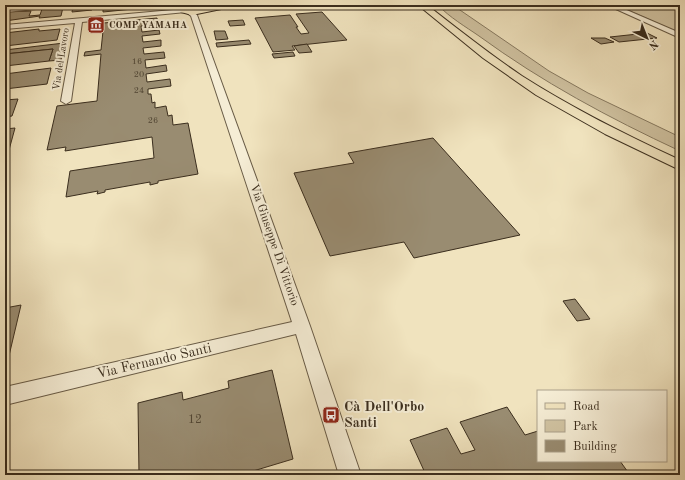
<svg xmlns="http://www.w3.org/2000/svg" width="685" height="480" viewBox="0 0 685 480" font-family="'Old Standard TT',serif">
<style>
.green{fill:#d1c4a3;stroke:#867960}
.building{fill:#998c71;stroke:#3b2e1e}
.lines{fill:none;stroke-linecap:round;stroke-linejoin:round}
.minor-casing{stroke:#685b46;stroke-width:2}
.major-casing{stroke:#3b2e1e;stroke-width:2}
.minor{fill:#f5edd5;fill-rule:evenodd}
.major{fill:#f0e3be;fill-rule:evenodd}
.labels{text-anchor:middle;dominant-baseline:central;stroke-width:4;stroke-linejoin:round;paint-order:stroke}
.far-number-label{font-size:9px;fill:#524633}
.far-poi-label{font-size:10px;font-weight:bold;fill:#3b2e1e;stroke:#f5edd5;text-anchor:start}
.far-street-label{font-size:10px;fill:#3b2e1e;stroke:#f5edd5}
.street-label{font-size:12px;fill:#3b2e1e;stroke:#f5edd5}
.near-number-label{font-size:12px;fill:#524633}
.near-street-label{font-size:14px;fill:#3b2e1e;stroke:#f5edd5}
.near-poi-label{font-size:14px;font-weight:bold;fill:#3b2e1e;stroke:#f5edd5;text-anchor:start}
</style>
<rect width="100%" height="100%" fill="#f0e3be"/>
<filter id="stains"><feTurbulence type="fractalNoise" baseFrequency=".005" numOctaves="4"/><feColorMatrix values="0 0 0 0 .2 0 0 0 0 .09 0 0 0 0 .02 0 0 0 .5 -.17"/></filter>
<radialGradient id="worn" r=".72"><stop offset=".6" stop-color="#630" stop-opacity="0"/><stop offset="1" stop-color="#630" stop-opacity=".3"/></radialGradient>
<g class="green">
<path d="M438,5H454L457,8L549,71L588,93L680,137V151C609,118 542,82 479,36C466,27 449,17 438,5Z"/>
<polygon points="617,5 680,5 680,33 623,8"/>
</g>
<g class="building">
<polygon points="93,5 92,10 72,12 73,6"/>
<polygon points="102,5 173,5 103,12 103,6"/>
<polygon points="63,7 61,16 39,18 40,16 5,21 5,12 31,11 29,16 40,15 42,9"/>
<polygon points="322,12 347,40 292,46 295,50 273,52 255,18 290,15 298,27 296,27 301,34 309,33 296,14"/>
<polygon points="157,18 158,25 141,26 142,32 159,30 160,34 142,36 143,42 161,40 161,46 143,48 144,54 164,52 165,58 145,60 146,68 166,65 167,71 146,74 147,82 170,79 171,86 148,89 148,94 151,94 152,103 155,102 155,108 166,106 168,116 172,115 173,125 188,123 198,174 158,181 158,183 150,185 150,182 105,190 105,192 97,194 98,191 66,197 70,171 154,158 152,137 65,151 66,147 47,150 57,106 97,101 101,54 84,56 85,52 101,50 103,31 92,32 93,24"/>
<polygon points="243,20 245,25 230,26 228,21"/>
<polygon points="39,29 39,31 60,29 57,40 5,46 5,33"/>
<polygon points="214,31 225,31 228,39 216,40"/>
<polygon points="647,33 657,38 619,42 610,37"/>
<polygon points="591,38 605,38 614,42 601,44"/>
<polygon points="249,40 251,44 217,47 216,43"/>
<polygon points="64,43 61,60 49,61 53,49 5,54 5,50"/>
<polygon points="307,44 312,52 299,53 294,46"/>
<polygon points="53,49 49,61 5,66 5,54"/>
<polygon points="293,52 295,56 274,58 272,54"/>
<polygon points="51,68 47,84 5,89 5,74"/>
<polygon points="18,99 12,116 5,117 5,100"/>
<polygon points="15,128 9,150 5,150 5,129"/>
<polygon points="433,138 520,235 414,258 404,242 330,256 294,173 354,163 348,153"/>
<polygon points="575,299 590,319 577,321 563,301"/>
<polygon points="21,305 8,360 5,360 5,308"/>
<polygon points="272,370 293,459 240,475 139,475 138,403 182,392 183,400 229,388 228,381"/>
<polygon points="507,407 525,435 538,431 538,461 620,461 630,475 426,475 410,440 447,428 461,454 475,450 460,422"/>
</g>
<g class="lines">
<defs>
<g id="minor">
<polygon points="37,5 60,5 57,7 5,12 5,8"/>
<polygon points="607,5 615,5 680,33 680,38"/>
<polygon points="184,9 191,11 197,15 310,326 361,475 339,475 296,334 5,405 5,387 292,322 191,16 186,12 82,22 71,101 66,104 61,101 75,23 5,29 5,25"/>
</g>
<g id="major">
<polygon points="186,5 205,6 235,5 231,7 192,15 181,12 180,10"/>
<path d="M418,5H427C458,29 489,54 522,76C572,108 626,135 680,160V170L605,134L536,95L483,58Z"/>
</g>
</defs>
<use href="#minor" class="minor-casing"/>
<use href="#major" class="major-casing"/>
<use href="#minor" class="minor"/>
<use href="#major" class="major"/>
</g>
<defs>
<symbol id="museum-square" viewBox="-11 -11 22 22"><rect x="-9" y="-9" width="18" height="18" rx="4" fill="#8f2418" stroke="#f5edd5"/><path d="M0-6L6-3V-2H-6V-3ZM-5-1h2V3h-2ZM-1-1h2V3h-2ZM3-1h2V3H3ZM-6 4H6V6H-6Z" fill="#fff"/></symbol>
<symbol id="bus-square" viewBox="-11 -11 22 22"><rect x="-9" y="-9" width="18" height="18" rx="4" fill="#8f2418" stroke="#f5edd5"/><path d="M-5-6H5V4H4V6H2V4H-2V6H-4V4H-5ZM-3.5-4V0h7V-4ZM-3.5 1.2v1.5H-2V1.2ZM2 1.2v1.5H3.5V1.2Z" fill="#fff"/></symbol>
</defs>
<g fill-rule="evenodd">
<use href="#museum-square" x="86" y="15" width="20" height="20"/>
<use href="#bus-square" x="321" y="405" width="20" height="20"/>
</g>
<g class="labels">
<g class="far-number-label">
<text x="137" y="61">16</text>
<text x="139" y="74">20</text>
<text x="139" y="90">24</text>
<text x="153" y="120">26</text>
</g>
<g class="far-poi-label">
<text x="109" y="25">COMP YAMAHA</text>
</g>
<g class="far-street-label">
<text transform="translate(61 59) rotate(-81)">Via del Lavoro</text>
</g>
<g class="street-label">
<text transform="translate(274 245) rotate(71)">Via Giuseppe Di Vittorio</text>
</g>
<g class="near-number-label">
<text x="195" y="420">12</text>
</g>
<g class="near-street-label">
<text transform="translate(154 361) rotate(-13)">Via Fernando Santi</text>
</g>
<g class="near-poi-label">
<text x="344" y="407">Cà Dell'Orbo<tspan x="344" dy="16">Santi</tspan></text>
</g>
</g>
<rect width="685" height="480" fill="none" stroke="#f0e3be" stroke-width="20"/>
<rect x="6" y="6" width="673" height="468" fill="none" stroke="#3b2e1e" stroke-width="2"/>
<rect x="10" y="10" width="665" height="460" fill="none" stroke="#3b2e1e"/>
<rect x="537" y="390" width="130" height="72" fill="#f5edd5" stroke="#aba18c"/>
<rect x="545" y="403" width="20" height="6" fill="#f0e3be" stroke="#aba18c"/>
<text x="573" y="410" font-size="12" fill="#3b2e1e">Road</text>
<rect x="545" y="420" width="20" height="12" fill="#d1c4a3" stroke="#aba18c"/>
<text x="573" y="430" font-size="12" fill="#3b2e1e">Park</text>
<rect x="545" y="440" width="20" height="12" fill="#998c71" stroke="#aba18c"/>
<text x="573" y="450" font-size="12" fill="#3b2e1e">Building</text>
<g transform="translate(647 38) rotate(137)" stroke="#f5edd5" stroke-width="3" paint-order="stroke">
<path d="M0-3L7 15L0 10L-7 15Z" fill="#3b2e1e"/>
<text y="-6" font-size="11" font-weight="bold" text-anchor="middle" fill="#3b2e1e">N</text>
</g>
<rect width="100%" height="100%" filter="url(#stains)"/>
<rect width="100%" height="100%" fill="url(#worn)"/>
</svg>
